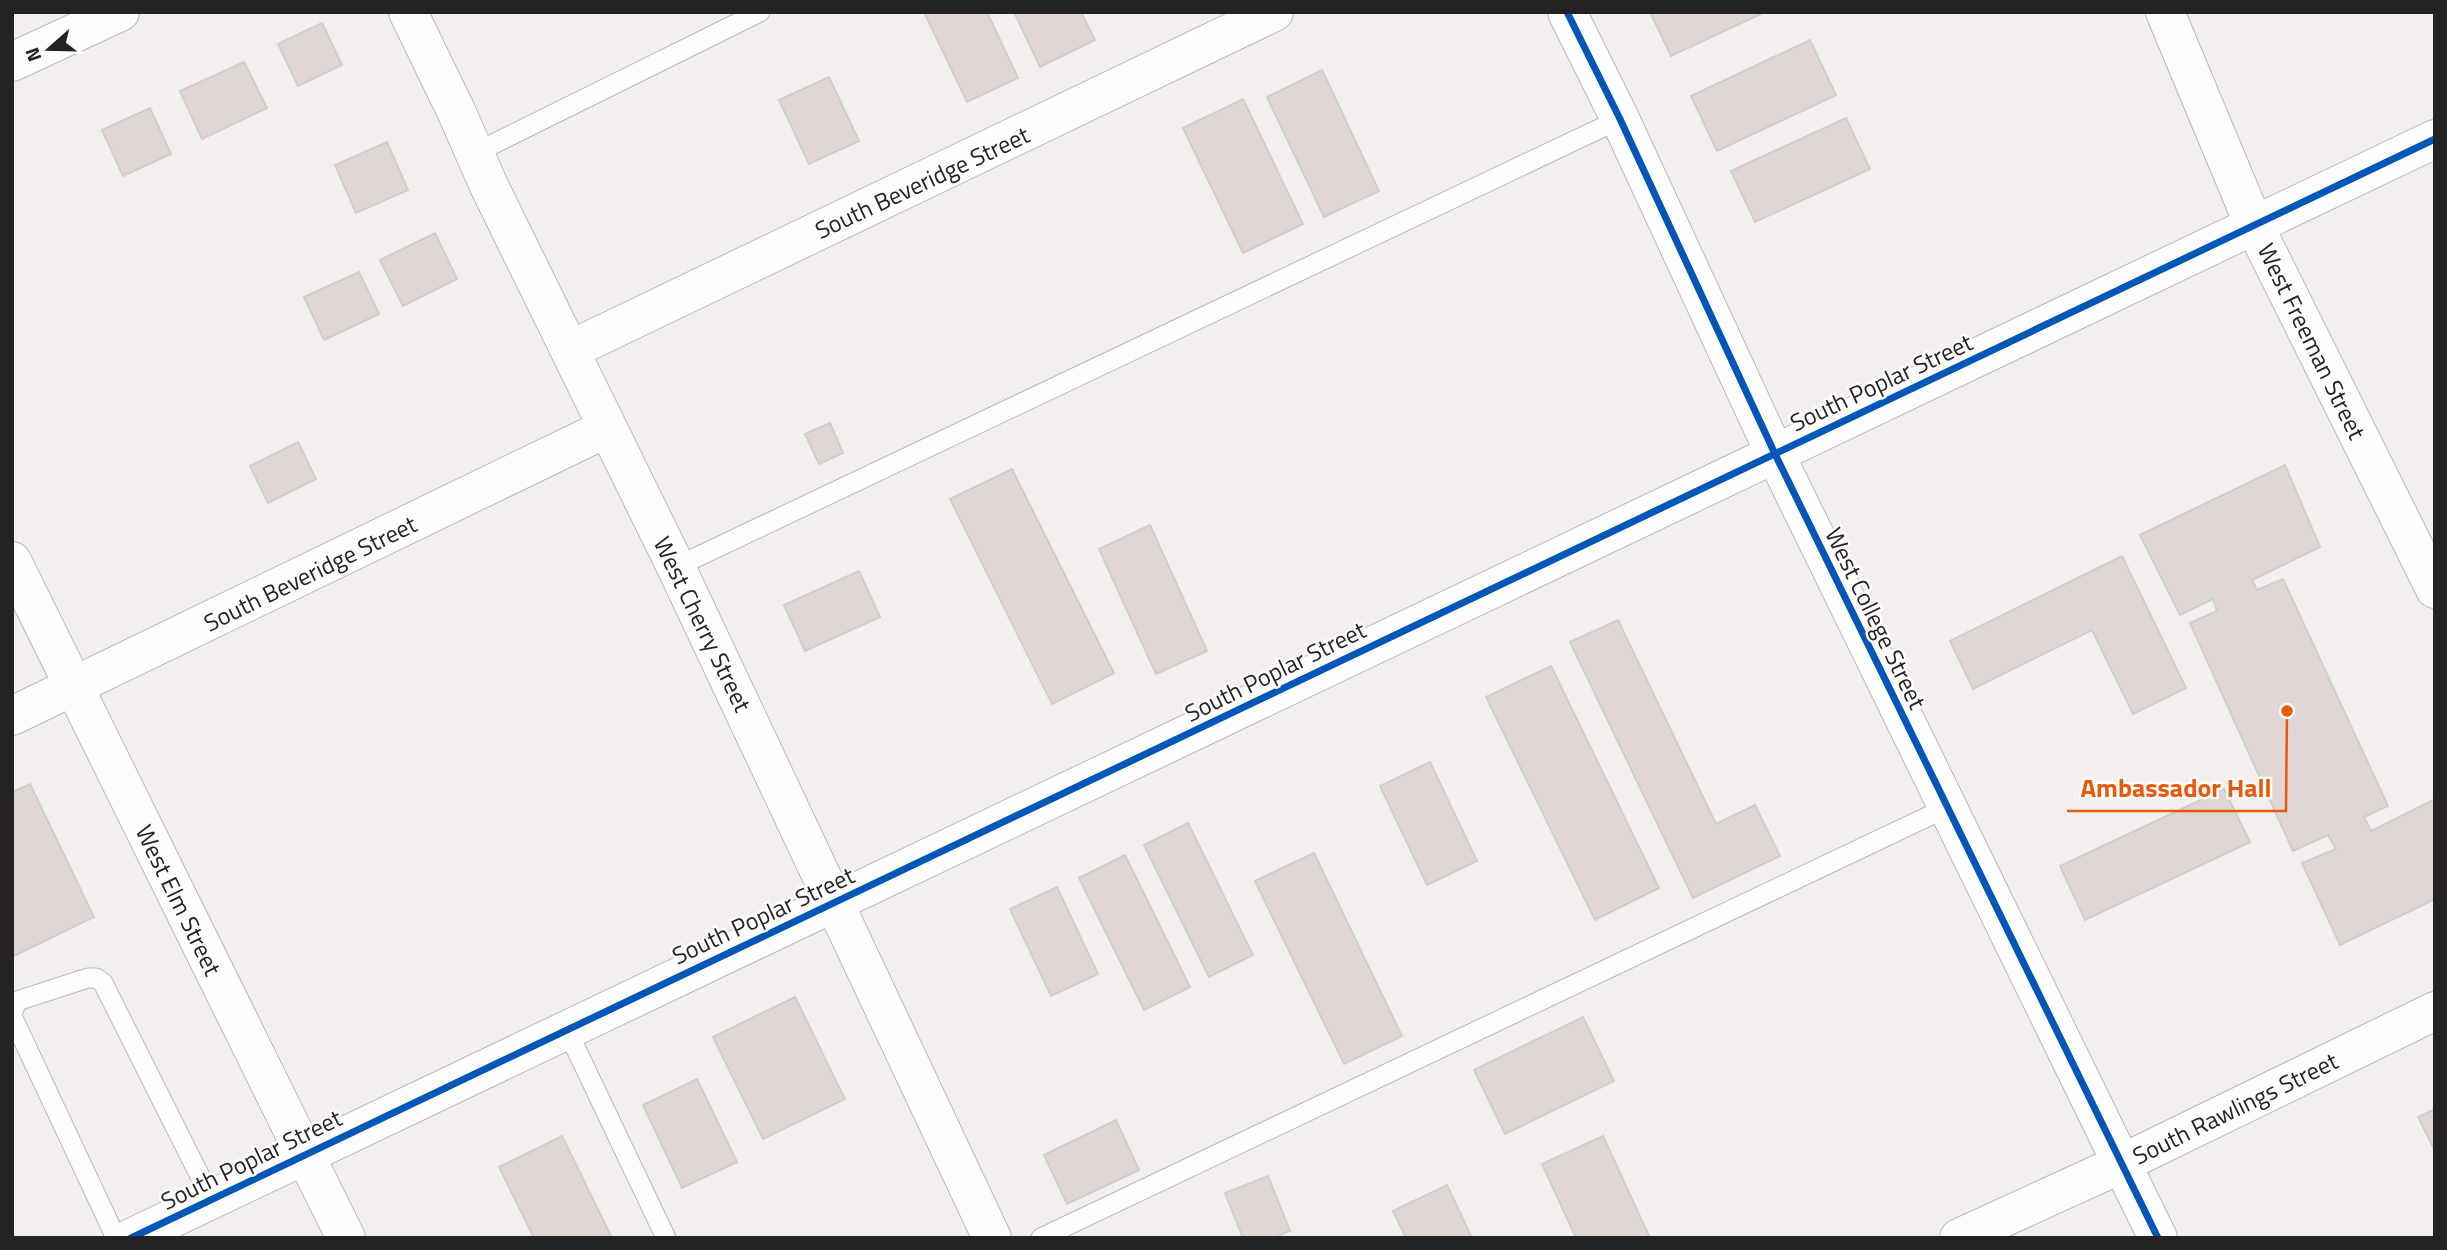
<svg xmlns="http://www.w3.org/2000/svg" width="2447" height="1250" viewBox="0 0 2447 1250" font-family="'Titillium Web',sans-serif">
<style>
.building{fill:#e0d6d3;stroke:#d0cdcd;stroke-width:2}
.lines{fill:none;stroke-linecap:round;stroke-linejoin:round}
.service-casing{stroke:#bbb8b8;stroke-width:21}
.minor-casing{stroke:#bbb8b8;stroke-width:40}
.service{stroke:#fdfdfd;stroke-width:19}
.minor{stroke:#fdfdfd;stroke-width:38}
.cycleway-casing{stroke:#fffcfc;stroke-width:11}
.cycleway{stroke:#0057b8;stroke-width:7}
.labels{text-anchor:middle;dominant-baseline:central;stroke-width:5;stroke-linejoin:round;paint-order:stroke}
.street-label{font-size:24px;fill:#242222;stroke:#fffcfc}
.leader{fill:none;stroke:#e8590c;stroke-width:2.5}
.callout-dot{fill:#e8590c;stroke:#fffcfc;stroke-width:2.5}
.callout-label{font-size:26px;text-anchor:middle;font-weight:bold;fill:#e8590c;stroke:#fffcfc;stroke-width:5;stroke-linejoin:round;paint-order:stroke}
</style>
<rect width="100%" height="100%" fill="#f3efef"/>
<g class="building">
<polygon points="924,12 987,12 1018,78 967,102"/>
<polygon points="1014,12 1081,12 1095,40 1040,67"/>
<polygon points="1650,12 1765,12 1671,56"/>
<polygon points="322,23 342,65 298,86 278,44"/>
<polygon points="1810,40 1836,95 1717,151 1691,96"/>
<polygon points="244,62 267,108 202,139 180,91"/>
<polygon points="1322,70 1379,191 1324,217 1267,97"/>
<polygon points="829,77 859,141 809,164 779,100"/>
<polygon points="1243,99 1303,224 1243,253 1183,128"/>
<polygon points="150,108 171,154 123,176 102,130"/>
<polygon points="1846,118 1870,169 1755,222 1731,171"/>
<polygon points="387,142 408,190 356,213 335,165"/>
<polygon points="435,233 457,279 403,306 380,260"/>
<polygon points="359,272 379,314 324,340 304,297"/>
<polygon points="830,423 843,453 819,464 805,434"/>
<polygon points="298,442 316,479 268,503 250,466"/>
<polygon points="2285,465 2320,547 2252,580 2257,590 2283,579 2388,806 2364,817 2371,831 2435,799 2435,899 2340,945 2302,863 2336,849 2328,835 2293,851 2190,623 2217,611 2213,599 2180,615 2140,535"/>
<polygon points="1012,469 1114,673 1052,704 950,499"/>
<polygon points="1150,525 1207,651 1156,674 1099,549"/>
<polygon points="2122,556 2186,688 2133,714 2092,630 1973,689 1950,641"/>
<polygon points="859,571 880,617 805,651 784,605"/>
<polygon points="1618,620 1716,824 1755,805 1780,856 1693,898 1570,642"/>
<polygon points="1551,666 1659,888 1595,920 1486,697"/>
<polygon points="1430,762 1477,861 1427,885 1380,786"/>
<polygon points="30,784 94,917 12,957 12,792"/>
<polygon points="2224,789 2250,842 2085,920 2060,866"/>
<polygon points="1188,823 1253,955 1209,977 1144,845"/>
<polygon points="1314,853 1402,1036 1344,1064 1255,881"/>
<polygon points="1125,855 1190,987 1144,1010 1079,878"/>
<polygon points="1057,887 1098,974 1051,996 1010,909"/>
<polygon points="795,997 845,1099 763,1139 713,1037"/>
<polygon points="1583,1017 1614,1081 1505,1134 1474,1070"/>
<polygon points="697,1079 737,1162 682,1188 643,1105"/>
<polygon points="2435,1109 2435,1151 2418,1117"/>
<polygon points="1116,1120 1139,1170 1067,1204 1044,1155"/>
<polygon points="562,1136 612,1238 534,1238 499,1167"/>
<polygon points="1603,1136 1650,1238 1576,1238 1542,1164"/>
<polygon points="1268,1176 1290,1231 1273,1238 1243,1238 1225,1193"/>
<polygon points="1447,1185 1472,1238 1406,1238 1393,1211"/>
</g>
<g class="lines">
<defs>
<g id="service">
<polyline points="475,153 760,12"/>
<polyline points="676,567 1620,119"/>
<polyline points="12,1014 17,1001 88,978 96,978 103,983 212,1200"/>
<polyline points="12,1016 116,1238"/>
<polyline points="567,1030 666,1238"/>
<polyline points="1041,1238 1948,807"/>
</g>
<g id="minor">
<polyline points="408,12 457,113 489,186 676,567 992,1238"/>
<polyline points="1567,12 1620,119 1775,454 2158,1238"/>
<polyline points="2165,12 2254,225 2435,589"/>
<polyline points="12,62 120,12"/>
<polyline points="570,350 1274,12"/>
<polyline points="12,561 346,1238"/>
<polyline points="12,716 607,428"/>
<polyline points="131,1238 2435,139"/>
<polyline points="1959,1238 2123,1163 2435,1011"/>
</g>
</defs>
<use href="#service" class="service-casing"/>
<use href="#minor" class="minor-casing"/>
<use href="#service" class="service"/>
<use href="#minor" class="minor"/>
<defs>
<g id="cycleway">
<polyline points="1567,12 1620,119 1775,454 2158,1238"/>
<polyline points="131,1238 2435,139"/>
</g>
</defs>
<use href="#cycleway" class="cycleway-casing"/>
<use href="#cycleway" class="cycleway"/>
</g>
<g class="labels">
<g class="street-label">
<text transform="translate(922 182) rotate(-25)">South Beveridge Street</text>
<text transform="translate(2312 341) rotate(64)">West Freeman Street</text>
<text transform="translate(1881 382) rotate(-25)">South Poplar Street</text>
<text transform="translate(310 573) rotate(-26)">South Beveridge Street</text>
<text transform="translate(1876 618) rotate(64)">West College Street</text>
<text transform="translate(703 624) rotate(64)">West Cherry Street</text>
<text transform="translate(1275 671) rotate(-26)">South Poplar Street</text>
<text transform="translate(179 900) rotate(64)">West Elm Street</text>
<text transform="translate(763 915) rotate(-25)">South Poplar Street</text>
<text transform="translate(2235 1108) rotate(-26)">South Rawlings Street</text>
<text transform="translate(251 1159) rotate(-26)">South Poplar Street</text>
</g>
</g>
<path class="leader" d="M2287 711L2286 811H2067"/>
<circle class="callout-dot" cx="2287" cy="711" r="7"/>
<g class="callout-label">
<text x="2176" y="797">Ambassador Hall</text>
</g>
<rect width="2447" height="1250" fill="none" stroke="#242222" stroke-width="28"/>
<g transform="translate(49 49) rotate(250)" stroke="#fffcfc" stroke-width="5" paint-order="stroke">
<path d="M0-5L12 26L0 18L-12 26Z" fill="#242222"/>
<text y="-10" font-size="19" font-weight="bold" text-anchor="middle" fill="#242222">N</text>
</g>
</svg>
